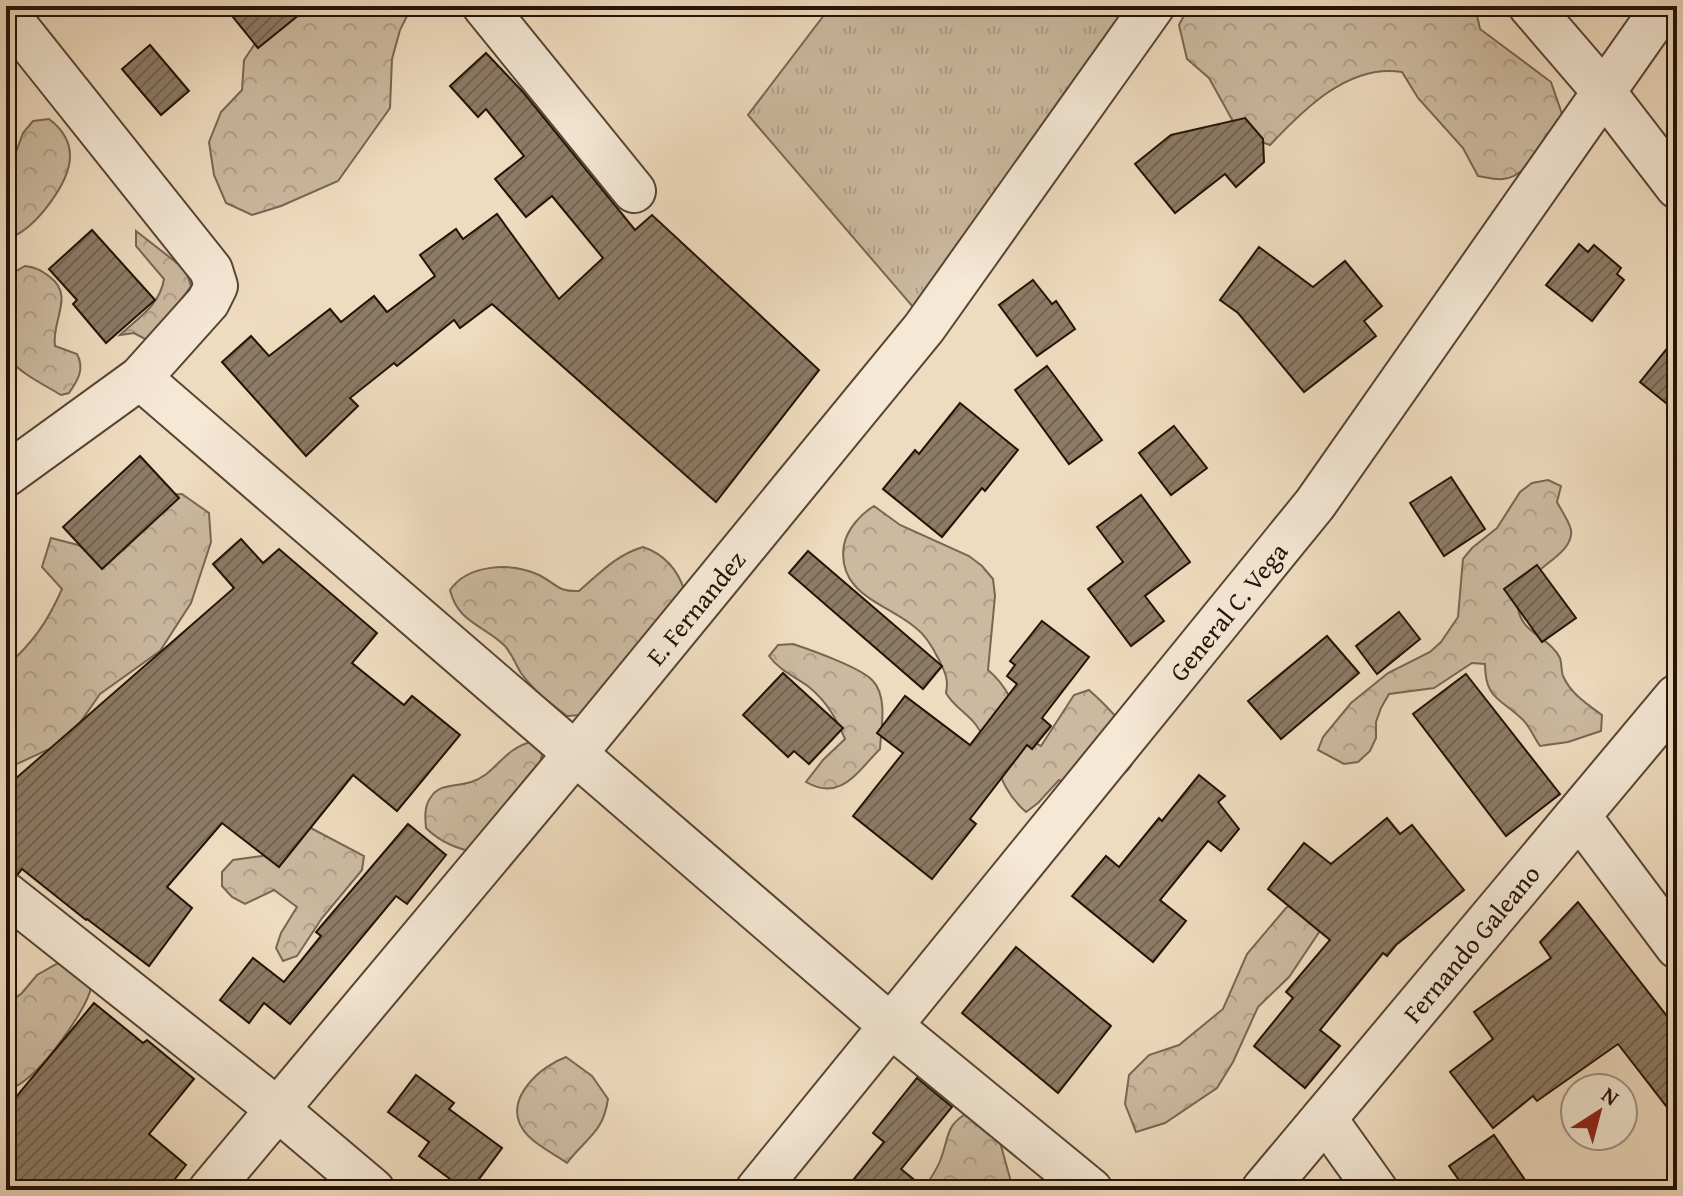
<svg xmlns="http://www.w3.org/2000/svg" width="1683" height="1196" viewBox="0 0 1683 1196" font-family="'Gentium Book Plus',serif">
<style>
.forest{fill:url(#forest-crowns);stroke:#786653;stroke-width:2}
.park{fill:url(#park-tufts);stroke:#786653;stroke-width:2}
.building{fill:url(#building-hatch);stroke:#231306;stroke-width:2}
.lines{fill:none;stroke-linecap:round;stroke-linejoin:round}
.minor-casing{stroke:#564534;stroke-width:46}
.tertiary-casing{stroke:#564534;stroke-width:48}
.minor{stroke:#f5e8d5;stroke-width:42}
.tertiary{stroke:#f5e8d5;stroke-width:44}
.labels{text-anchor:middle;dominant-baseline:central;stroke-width:6;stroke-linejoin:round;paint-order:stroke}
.street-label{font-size:26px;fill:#231306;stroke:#f5e8d5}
</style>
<defs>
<pattern id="forest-crowns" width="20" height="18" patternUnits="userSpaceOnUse" patternTransform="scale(2)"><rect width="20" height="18" fill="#ccb9a0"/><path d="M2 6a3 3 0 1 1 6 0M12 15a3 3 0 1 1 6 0" fill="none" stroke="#af9e88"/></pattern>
<pattern id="park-tufts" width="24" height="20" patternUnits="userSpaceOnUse" patternTransform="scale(2)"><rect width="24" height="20" fill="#ccb9a0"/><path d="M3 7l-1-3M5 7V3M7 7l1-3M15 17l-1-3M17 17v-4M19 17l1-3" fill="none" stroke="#af9e88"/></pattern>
<pattern id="building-hatch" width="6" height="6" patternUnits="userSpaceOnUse" patternTransform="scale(2)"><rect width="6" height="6" fill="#8d7b66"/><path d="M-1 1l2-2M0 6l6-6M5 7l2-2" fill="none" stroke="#736452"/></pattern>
</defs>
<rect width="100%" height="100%" fill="#efdbbf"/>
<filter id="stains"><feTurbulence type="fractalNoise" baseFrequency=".0025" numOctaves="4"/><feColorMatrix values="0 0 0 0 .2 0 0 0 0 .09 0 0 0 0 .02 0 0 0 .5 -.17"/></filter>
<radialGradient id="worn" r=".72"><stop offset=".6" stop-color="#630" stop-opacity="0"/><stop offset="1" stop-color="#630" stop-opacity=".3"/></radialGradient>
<g class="forest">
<polygon points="301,6 412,6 400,30 392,59 390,108 338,181 281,206 252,215 226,203 214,175 209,142 221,112 242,90 244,60 260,36"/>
<path d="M1189,6H1475L1480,29L1551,82L1562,114C1551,135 1529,177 1503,179C1495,180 1485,177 1478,176L1463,148L1418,98L1402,72C1349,63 1303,110 1270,145L1240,134L1209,78L1187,59L1179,25Z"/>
<path d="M49,119C61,128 70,139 70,156C70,183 36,227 12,237L6,225V170L13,160L23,133L33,121Z"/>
<path d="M136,231L186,270L191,286L165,322L147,340L134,333L120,335C138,318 160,305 164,279L136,246Z"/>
<path d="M25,266C36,267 42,271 50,277C75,296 51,321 55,346L77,354C85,369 78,380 69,393L61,395C41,383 21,374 6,356V277Z"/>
<path d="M1548,480L1561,486L1557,502C1561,510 1569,521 1571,530C1575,561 1508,572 1519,613C1525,634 1551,639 1560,658C1562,664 1561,671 1563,676C1571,694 1587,704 1602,715L1601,731L1568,742L1540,746C1534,738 1530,726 1522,719C1500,698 1485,699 1485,664L1472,663L1434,688L1389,694L1381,708L1376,722V738L1370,751L1358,762L1344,764L1318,750L1323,737L1351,703L1388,673L1430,652L1441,642L1458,617L1463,559L1472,548L1497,528L1520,492L1532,483Z"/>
<path d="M182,494L209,513L211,542L191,603L160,651L100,694L79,724L58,745L6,769V667C33,642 47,623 62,589L42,567L51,538L78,545L105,562L152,496Z"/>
<path d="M874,506L900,525L969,556L982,566L993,579L995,596L988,670C1010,688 1017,713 1027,739L1041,746L1074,695L1089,690C1108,707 1159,753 1120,776C1107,784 1085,784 1070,787L1059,780L1038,803L1026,812C995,785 998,754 976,725C967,713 954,707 946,693C949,679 945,672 938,658C933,648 925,635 916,628C886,603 836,594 844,545C847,529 861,514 874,506Z"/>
<path d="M643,547C664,554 678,570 685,592L582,715L567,716C550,703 534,691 521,673C516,665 512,654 505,646C484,625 458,623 450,590C468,564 511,562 539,575C557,584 557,592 579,591C600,573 616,555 643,547Z"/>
<path d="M793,644C811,650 862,668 873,681C888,697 881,729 880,749C857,772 841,802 806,782L823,760L845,739C836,718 827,702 809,687C794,676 780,671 769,656L778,645Z"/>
<path d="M534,741L542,754L539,769L480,853C459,850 441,843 426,828C425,818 424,806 431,797C440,783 456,787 471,782C497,774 501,749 534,741Z"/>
<polygon points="307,826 364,856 362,870 322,918 297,956 283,961 276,948 281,933 297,907 274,890 245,904 232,897 222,886 222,872 233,860 262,856 280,832"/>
<polygon points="1311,891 1338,904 1289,977 1258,1007 1233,1062 1217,1088 1165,1123 1136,1132 1125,1104 1129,1075 1149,1055 1179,1045 1223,1009 1247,954 1286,908"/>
<path d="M60,962L91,988C86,1012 31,1090 6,1089V1005L22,993L37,975Z"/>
<path d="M566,1057L592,1076L608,1099C603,1133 587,1137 567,1163C553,1153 531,1143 522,1128C504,1098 541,1066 566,1057Z"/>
<path d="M970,1111L994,1120L1011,1182L1010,1190H923C929,1181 936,1171 940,1161C950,1136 944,1126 970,1111Z"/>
</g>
<polygon class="park" points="831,6 1130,6 913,307 748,115"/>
<g class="building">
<polygon points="224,6 310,6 258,48"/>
<polygon points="150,45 189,91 161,115 122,69"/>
<polygon points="486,53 523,92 635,230 652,215 819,370 716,502 492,304 460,328 454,320 397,366 394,363 350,398 358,406 306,456 222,362 251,336 269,356 330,309 341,322 374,296 387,312 435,276 420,255 456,229 463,239 497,214 559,299 603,258 552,196 526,217 495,179 524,156 486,109 478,117 450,86"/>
<polygon points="1245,118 1263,139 1264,162 1236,187 1225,174 1175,213 1135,164 1171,135"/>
<polygon points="92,230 155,300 106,343 73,304 77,300 49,269"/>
<polygon points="1579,244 1588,252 1594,245 1621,268 1617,274 1624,280 1592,321 1546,285"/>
<polygon points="1259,247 1313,287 1345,261 1382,306 1364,321 1376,336 1304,392 1238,313 1220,300"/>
<polygon points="1033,280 1052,304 1056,301 1075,329 1037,356 999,305"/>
<polygon points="1677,336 1677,412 1640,382"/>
<polygon points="1047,366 1102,440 1069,464 1015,390"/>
<polygon points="960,403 1018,450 985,491 982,488 942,537 883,489 915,450 919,454"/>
<polygon points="1174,426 1207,468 1171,495 1139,453"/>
<polygon points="140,456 179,498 102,569 63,527"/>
<polygon points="1451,477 1485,529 1444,556 1410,503"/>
<polygon points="1141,495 1190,562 1145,596 1164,621 1131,646 1088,589 1123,562 1097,527"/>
<polygon points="241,539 263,563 279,549 377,633 352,663 404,705 412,696 460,735 397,811 353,775 279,867 222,823 167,887 192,908 149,966 87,919 86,920 22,869 18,874 6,871 6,787 234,588 213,564"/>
<polygon points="808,551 942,666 923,689 789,573"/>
<polygon points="1537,565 1576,618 1542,642 1504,589"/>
<polygon points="1399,612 1420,639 1377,674 1356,646"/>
<polygon points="1042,621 1089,657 1042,718 1051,726 1032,749 1027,745 970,819 976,824 932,879 853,816 903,753 877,733 905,696 970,745 1017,684 1007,676 1015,665 1010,661"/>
<polygon points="1327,636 1359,673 1281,739 1248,701"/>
<polygon points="783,673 843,728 809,764 794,751 788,757 743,715"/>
<polygon points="1466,674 1560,794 1506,836 1413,714"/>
<polygon points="1199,775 1225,796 1218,802 1239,829 1221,851 1208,841 1160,900 1186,921 1153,962 1072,896 1106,856 1119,867 1159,818 1162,821"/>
<polygon points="1387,818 1400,834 1412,825 1464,890 1396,945 1387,956 1383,953 1320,1030 1340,1046 1305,1088 1254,1046 1293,998 1286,992 1330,940 1268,889 1304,843 1331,864"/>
<polygon points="408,824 446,855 407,904 396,896 290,1024 264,1003 249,1023 220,1000 253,958 284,982 321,936 316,932"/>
<polygon points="1578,902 1677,1029 1677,1120 1618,1044 1537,1101 1533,1096 1493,1128 1450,1072 1493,1039 1474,1012 1551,958 1540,942"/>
<polygon points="1016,947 1111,1026 1058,1093 962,1013"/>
<polygon points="94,1003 143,1043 147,1040 194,1079 149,1134 186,1165 166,1190 6,1190 6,1109"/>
<polygon points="416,1075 454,1103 449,1109 502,1148 471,1190 465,1190 419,1156 429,1142 388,1112"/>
<polygon points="917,1078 952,1107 901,1169 927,1190 845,1190 884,1142 873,1133"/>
<polygon points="1494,1135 1532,1190 1466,1190 1449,1166"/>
</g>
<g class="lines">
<defs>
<g id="minor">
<polyline points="484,6 634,191"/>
<polyline points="1530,6 1604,92 1677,187"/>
<polyline points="6,13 211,270 216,286 208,302 140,378 6,475"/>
<polyline points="140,378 891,1026 1091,1190"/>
<polyline points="1579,816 1677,947"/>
<polyline points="6,894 276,1108 373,1190"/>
<polyline points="1324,1117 1376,1190"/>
<path id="s1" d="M210,1190L574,755L924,328L1153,6"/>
<path id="s2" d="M757,1190L1315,504L1664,6"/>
</g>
<g id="tertiary">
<path id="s3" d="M1264,1190L1677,697"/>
</g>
</defs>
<use href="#minor" class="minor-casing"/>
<use href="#tertiary" class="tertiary-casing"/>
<use href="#minor" class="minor"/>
<use href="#tertiary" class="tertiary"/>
</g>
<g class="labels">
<g class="street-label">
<text stroke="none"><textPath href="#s1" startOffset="758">E. Fernandez</textPath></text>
<text stroke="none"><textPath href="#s2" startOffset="746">General C. Vega</textPath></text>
<text stroke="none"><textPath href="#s3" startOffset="322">Fernando Galeano</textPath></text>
</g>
</g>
<rect width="1683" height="1196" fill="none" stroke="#efdbbf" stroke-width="32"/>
<rect x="8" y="8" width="1667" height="1180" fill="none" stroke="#231306" stroke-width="4"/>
<rect x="16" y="16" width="1651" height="1164" fill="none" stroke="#231306" stroke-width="2"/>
<g transform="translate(1599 1112) rotate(36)"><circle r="38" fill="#f5e8d5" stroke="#a19382" stroke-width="2"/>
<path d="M0-6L14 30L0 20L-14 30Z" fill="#8f2418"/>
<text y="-12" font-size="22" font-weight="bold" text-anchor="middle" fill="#231306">N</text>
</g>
<rect width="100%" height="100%" filter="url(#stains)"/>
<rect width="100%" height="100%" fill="url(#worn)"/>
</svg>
